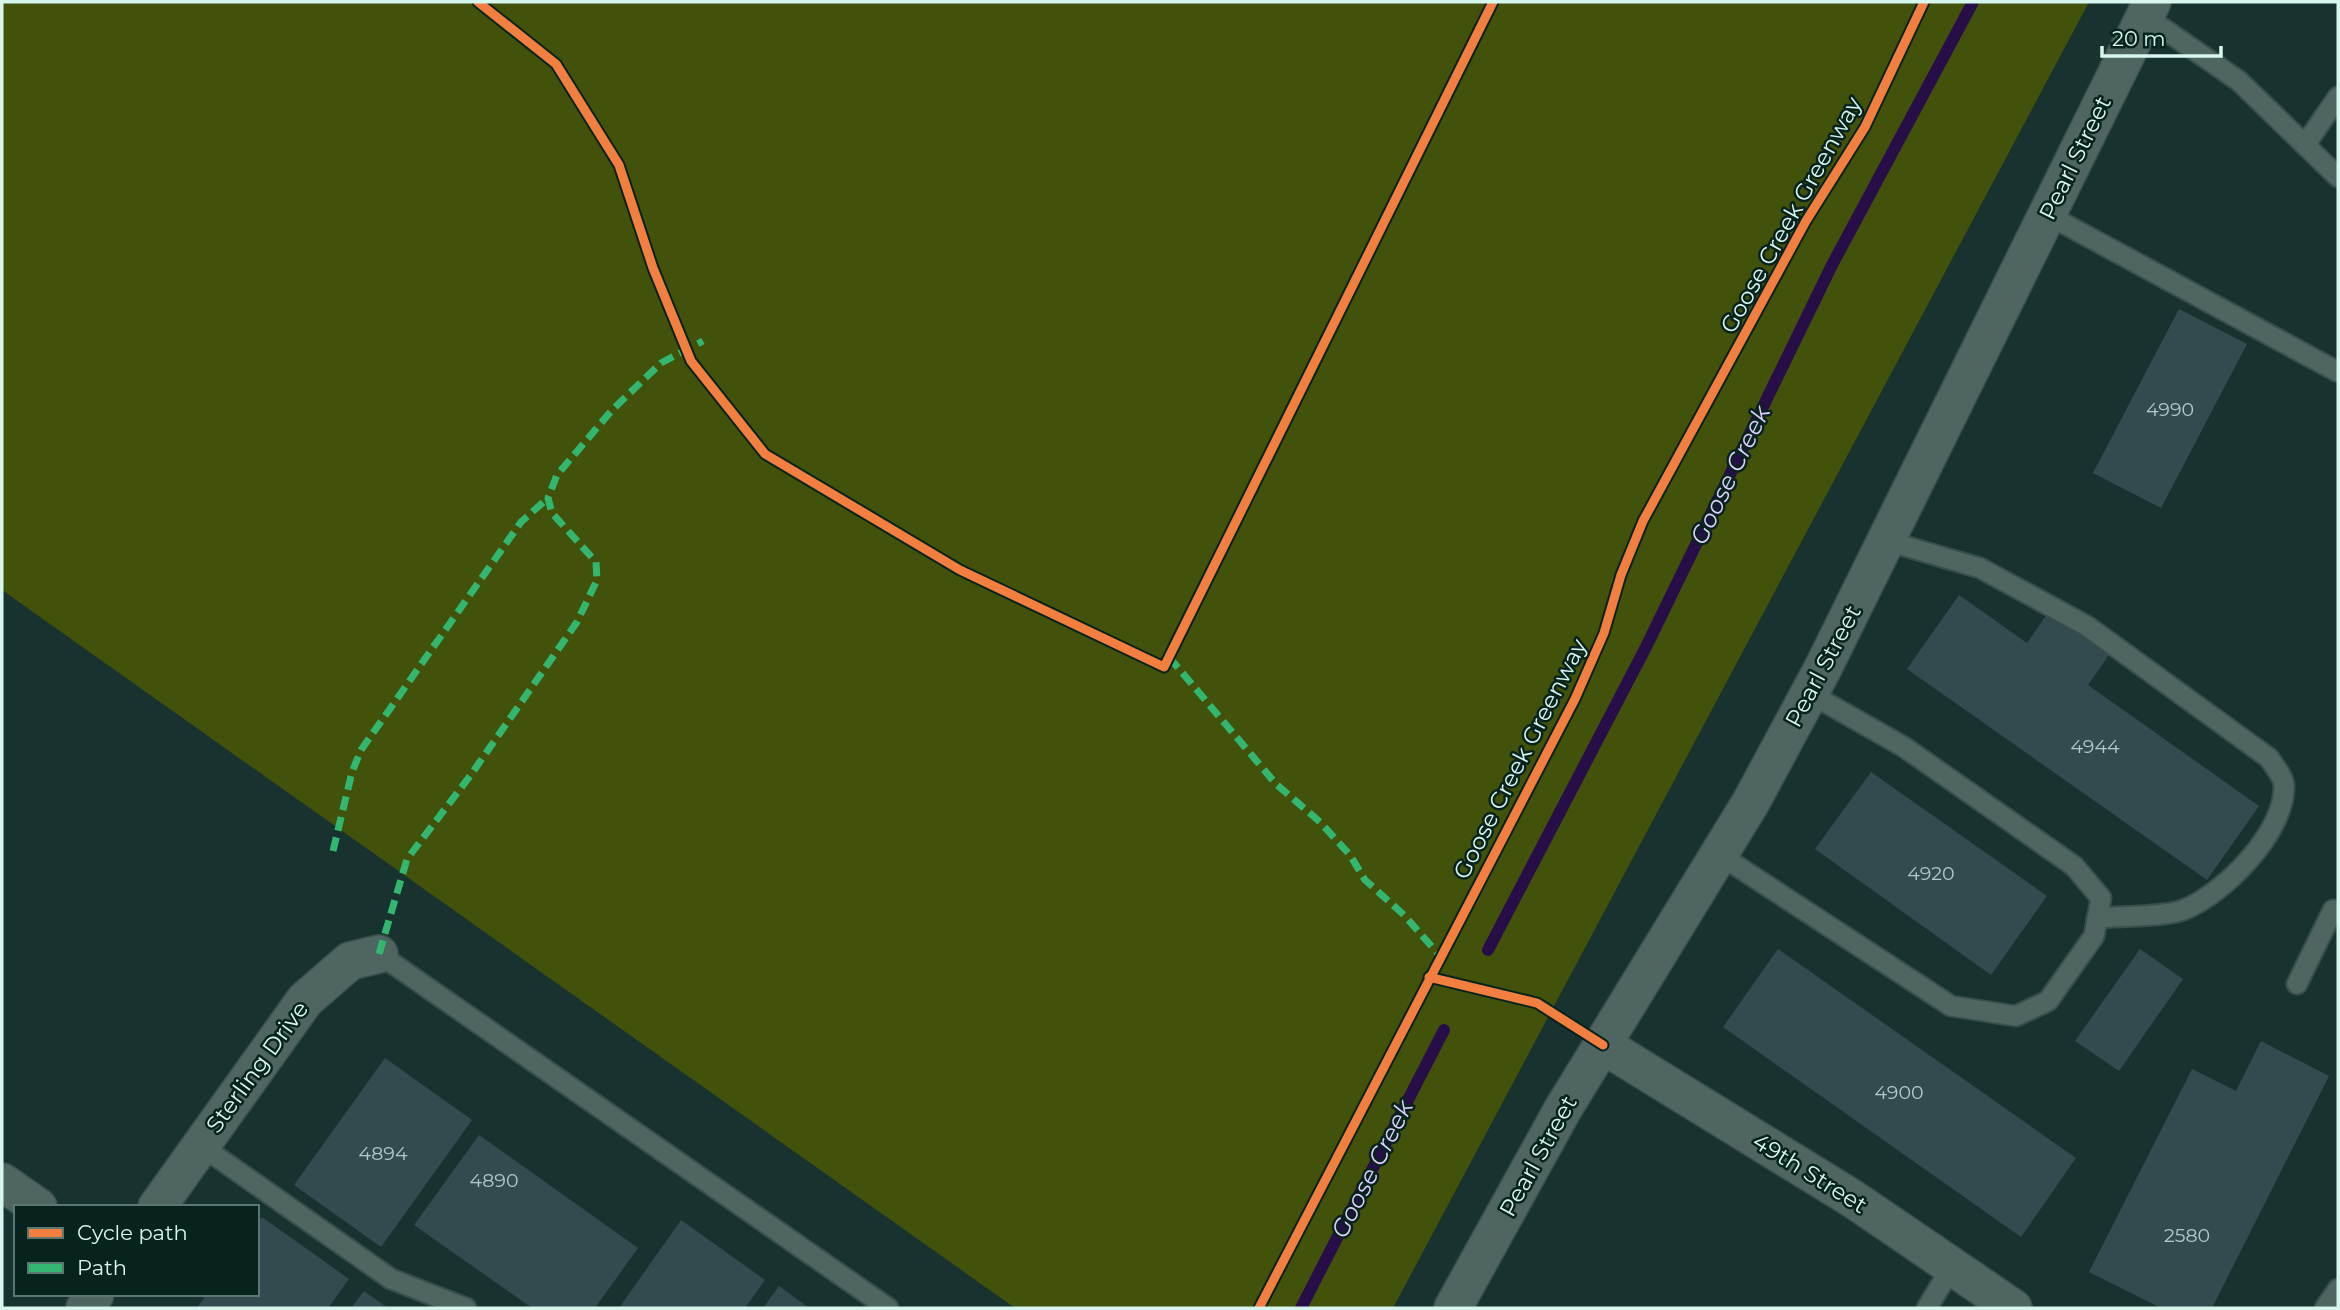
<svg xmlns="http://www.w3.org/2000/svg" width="2340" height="1310" viewBox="0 0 2340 1310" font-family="Montserrat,sans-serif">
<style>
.green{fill:#43520b}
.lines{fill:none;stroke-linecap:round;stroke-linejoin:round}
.stream{stroke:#270e49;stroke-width:12}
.building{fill:#334b4f}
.lane-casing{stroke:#394f4b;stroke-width:23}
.street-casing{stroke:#394f4b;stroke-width:40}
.lane{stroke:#4e6561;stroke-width:19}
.street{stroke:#4e6561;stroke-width:37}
.quiet{stroke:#33b770;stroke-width:7;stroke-dasharray:14 7;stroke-linecap:butt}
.cycleway-casing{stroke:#08231e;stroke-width:13}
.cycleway{stroke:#f27e40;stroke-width:9}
.labels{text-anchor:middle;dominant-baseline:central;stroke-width:5;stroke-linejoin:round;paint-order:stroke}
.number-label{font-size:19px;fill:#aecbc6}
.street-label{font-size:23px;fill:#d7f6ee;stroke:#08231e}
.water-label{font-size:24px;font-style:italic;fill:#ddceff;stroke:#08231e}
</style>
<rect width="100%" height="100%" fill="#18332f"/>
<polygon class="green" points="2,2 2089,2 1393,1308 1015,1308 2,590"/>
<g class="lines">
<g class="stream">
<polyline points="1488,950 1646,647 1832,265 1973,2"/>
<polyline points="1301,1308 1444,1030"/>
</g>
</g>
<g class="building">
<polygon points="2179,309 2247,344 2161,508 2093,473"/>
<polygon points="1959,595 2027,643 2050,610 2111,652 2088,685 2259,806 2207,880 1907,669"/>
<polygon points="1871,772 2047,896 1991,975 1815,849"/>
<polygon points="1778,949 2076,1158 2021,1237 1723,1027"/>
<polygon points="2140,949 2183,979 2119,1071 2075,1041"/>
<polygon points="2261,1041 2329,1076 2212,1308 2161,1308 2089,1272 2192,1069 2236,1091"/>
<polygon points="385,1058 472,1120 381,1247 294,1185"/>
<polygon points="479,1135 638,1248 595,1308 532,1308 414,1225"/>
<polygon points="262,1217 349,1279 328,1308 197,1308 207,1294 257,1294 257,1224"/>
<polygon points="681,1220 765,1280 745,1308 619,1308"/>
<polygon points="779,1286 809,1308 763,1308"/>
<polygon points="364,1291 388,1308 351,1308"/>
</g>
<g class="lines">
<defs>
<g id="lane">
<polyline points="2145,16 2239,81 2338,177"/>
<polyline points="2305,145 2338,97"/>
<polyline points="2048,215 2338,372"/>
<path d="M1887,541L1980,568L2087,626L2269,758C2274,766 2284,777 2284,786C2285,832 2224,894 2183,910C2166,917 2118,916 2097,918"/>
<polyline points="1720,855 1951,1006 2016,1016 2048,1001 2094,936 2101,898 2074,866 1904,747 1809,693"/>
<polyline points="379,954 888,1308"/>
<polyline points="2297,984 2333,910 2338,914"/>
<polyline points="200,1145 391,1279 466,1308"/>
<polyline points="1927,1308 1953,1265"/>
<polyline points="2325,1308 2338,1289"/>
</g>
<g id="street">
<polyline points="1603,1045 1853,1199 2013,1308"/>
<polyline points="2,1182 38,1207"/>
<polyline points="157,1207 305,1000 350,961 379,954"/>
<polyline points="85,1308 95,1294"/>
<polyline points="1453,1308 1563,1109 1751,802 1822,670 2152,2"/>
</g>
</defs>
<use href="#lane" class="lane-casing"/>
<use href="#street" class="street-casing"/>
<use href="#lane" class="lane"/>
<use href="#street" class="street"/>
<g class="quiet">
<polyline points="1169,657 1276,784 1320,822 1350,855 1365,880 1404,915 1440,956"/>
<polyline points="333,851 352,772 361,750 521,522 548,498"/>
<polyline points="379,954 407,859 470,776 577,622 597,580 596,562 552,513 548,498 557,475 612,410 661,363 703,341"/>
</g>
<defs>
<g id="cycleway">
<polyline points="478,2 556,64 619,165 653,268 691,361 765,454 960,570 1164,667 1493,2"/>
<polyline points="1429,977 1537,1003 1603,1045"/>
<polyline points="1259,1308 1575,699 1604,633 1621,575 1643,521 1806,221 1865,127 1924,2"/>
</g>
</defs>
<use href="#cycleway" class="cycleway-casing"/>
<use href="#cycleway" class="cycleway"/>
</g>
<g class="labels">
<g class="number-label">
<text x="2170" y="409">4990</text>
<text x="2095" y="746">4944</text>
<text x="1931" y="873">4920</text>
<text x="1899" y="1092">4900</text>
<text x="383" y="1153">4894</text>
<text x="494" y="1180">4890</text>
<text x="2187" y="1235">2580</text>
</g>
<g class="street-label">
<text transform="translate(2075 158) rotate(-64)">Pearl Street</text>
<text transform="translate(1791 215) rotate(-61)">Goose Creek Greenway</text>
<text transform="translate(1823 666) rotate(-62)">Pearl Street</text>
<text transform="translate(1520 759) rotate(-63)">Goose Creek Greenway</text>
<text transform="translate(257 1067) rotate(-54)">Sterling Drive</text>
<text transform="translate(1538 1156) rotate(-61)">Pearl Street</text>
<text transform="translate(1810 1173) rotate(32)">49th Street</text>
</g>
<g class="water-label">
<text transform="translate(1730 475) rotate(-64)">Goose Creek</text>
<text transform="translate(1372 1169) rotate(-63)">Goose Creek</text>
</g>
</g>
<rect width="2340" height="1310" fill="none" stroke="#d7f6ee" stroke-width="7"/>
<rect x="14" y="1205" width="245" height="91" fill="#08231e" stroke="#5b7771" stroke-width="2"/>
<rect x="28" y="1228" width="35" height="10" fill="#f27e40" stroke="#5b7771" stroke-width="2"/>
<text x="77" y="1240" font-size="21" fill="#d7f6ee">Cycle path</text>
<rect x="28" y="1263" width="35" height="10" fill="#33b770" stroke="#5b7771" stroke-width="2"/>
<text x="77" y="1275" font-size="21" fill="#d7f6ee">Path</text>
<path d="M2102 46v10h119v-10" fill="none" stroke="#d7f6ee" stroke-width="3.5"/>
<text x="2112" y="46" font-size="21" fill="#d7f6ee" stroke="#08231e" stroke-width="5" paint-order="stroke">20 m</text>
</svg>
